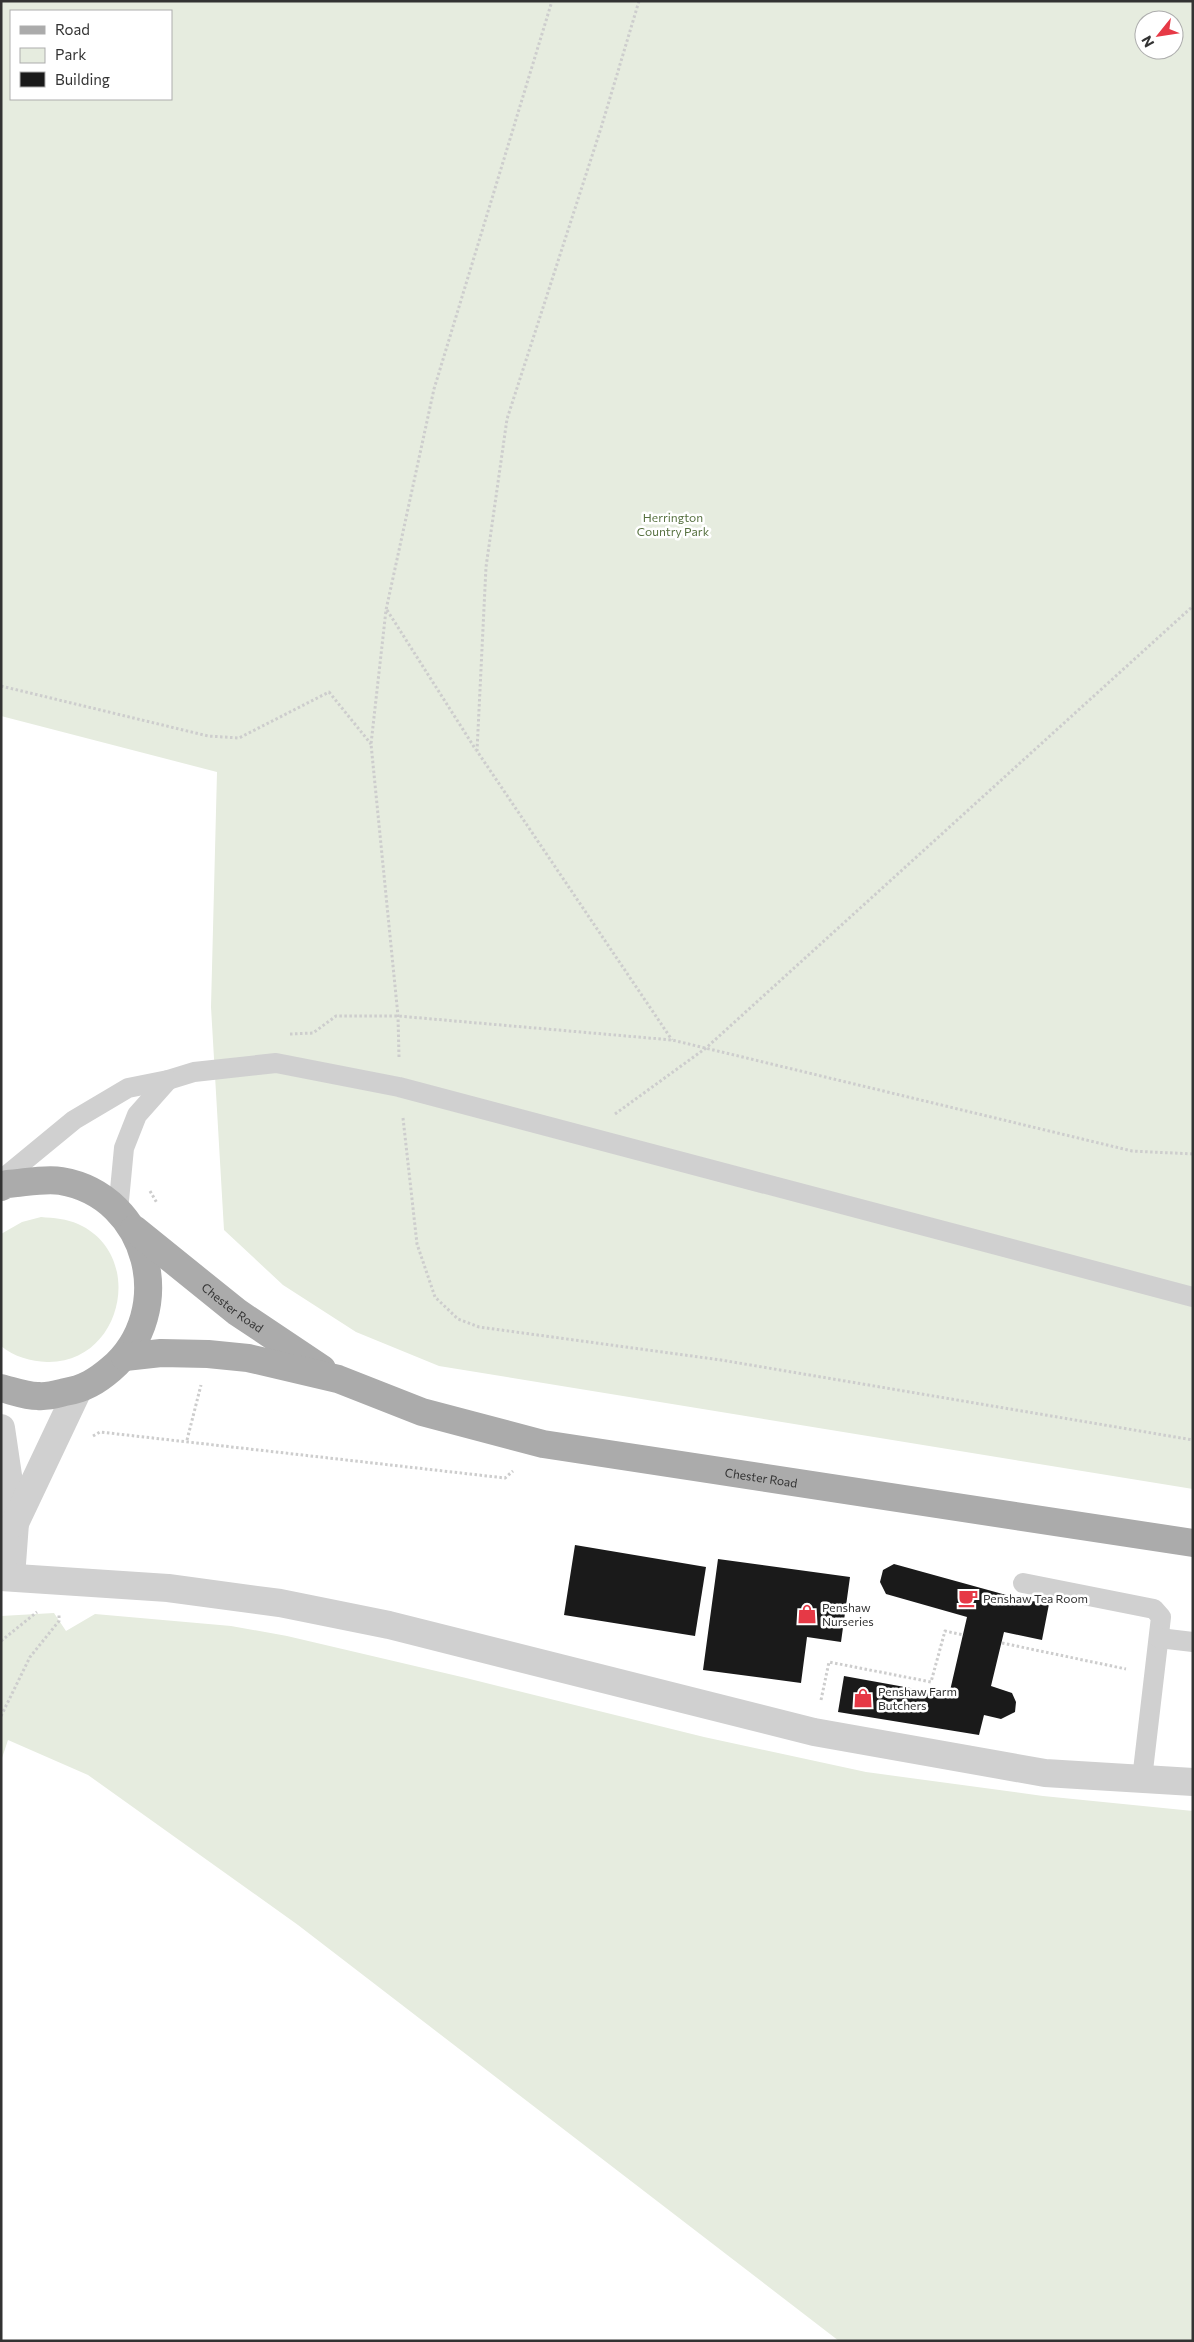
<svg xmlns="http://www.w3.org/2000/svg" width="1194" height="2342" viewBox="0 0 1194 2342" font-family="Commissioner,sans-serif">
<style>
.green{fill:#e6ecdf;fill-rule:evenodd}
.building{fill:#1a1a1a}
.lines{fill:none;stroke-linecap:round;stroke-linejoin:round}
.path{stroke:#cdcdcd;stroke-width:3;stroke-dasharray:2.5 2.5;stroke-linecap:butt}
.lane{stroke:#d0d0d0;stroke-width:20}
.street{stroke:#d0d0d0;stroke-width:28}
.primary{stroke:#ababab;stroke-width:28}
.labels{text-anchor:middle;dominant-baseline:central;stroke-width:5;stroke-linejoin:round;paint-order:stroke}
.park-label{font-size:12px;fill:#56703f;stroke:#fff}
.street-label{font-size:12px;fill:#333;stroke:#fff}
.poi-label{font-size:12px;fill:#333;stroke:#fff;text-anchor:start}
</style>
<rect width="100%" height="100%" fill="#fff"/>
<g class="green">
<path d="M1,1H1193V1489L439,1366L356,1332L283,1285L224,1230L211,1007L217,772L1,716ZM11,11H171V99H11ZM1144,20H1174V50H1144Z"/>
<path d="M41,1217C54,1218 67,1219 78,1224C147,1255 122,1364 47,1362C31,1361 14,1357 1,1346V1234L22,1222Z"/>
<polygon points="54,1613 66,1631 95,1614 231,1626 287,1636 466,1678 704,1737 866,1772 1043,1796 1193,1811 1193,2341 839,2341 298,1925 88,1775 8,1740 1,1761 1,1616"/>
</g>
<g class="building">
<polygon points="575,1545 706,1567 695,1636 564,1615"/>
<polygon points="718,1559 850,1577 841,1642 807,1637 801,1683 703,1670"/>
<polygon points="894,1564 1021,1599 1049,1604 1042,1640 1004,1632 991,1686 1012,1693 1016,1702 1015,1712 1001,1719 984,1715 979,1735 838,1712 844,1676 949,1695 967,1617 886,1594 880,1582 883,1570"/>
</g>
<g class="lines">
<g class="path">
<polyline points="639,1 601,128 507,419 486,567 477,751 672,1040"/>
<polyline points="387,610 476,750"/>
<polyline points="1,686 208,736 239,738 329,692 371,744"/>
<polyline points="290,1034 313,1033 336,1016 398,1016 672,1040 1132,1151 1193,1154"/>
<polyline points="399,1057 398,1016 371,744 386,610 434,389 552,1"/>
<polyline points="615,1114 706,1048 1193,606"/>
<polyline points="403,1118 417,1244 435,1297 458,1319 479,1327 721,1360 1193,1440"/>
<polyline points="150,1191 157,1203"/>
<polyline points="93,1436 100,1432 505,1478 513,1471"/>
<polyline points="187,1440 201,1385"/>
<polyline points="1,1641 37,1612"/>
<polyline points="1002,1643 1126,1669"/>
<polyline points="821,1700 829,1662 931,1682 945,1631 964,1635"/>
<polyline points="1,1716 30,1657 59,1621 59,1613"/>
</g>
<g class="lane">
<polyline points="1,1180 74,1120 128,1088 168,1080 194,1072 276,1063 399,1087 1193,1297"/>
<polyline points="118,1211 124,1148 137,1115 168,1080"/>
<polyline points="1023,1583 1154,1609 1161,1617 1142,1779"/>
<polyline points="1159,1638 1193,1642"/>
</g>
<g class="street">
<polyline points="1,1428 15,1523 11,1577"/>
<polyline points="15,1523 78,1390"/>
<polyline points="1,1577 168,1588 280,1603 389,1625 814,1732 1045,1773 1193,1782"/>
</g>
<g class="primary">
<path d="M1,1187L7,1184C24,1183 45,1178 61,1181C150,1196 178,1312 111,1369C97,1381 84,1389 65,1392C57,1394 47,1397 38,1396C26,1396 13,1391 1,1388"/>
<path id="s1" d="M134,1229L237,1312L322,1369"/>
<path id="s2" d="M125,1357L161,1353L208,1354L248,1358L338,1379L422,1412L543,1444L1193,1543"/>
</g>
</g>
<defs>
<symbol id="cafe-bare" viewBox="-9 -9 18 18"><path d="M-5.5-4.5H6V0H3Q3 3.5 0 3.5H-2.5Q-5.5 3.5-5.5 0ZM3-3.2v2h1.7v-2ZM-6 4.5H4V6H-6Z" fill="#e63946" stroke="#fff" stroke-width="2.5" paint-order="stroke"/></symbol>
<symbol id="shop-bare" viewBox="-9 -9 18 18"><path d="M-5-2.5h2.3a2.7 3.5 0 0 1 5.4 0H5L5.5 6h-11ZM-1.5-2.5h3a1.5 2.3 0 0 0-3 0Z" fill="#e63946" stroke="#fff" stroke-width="2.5" paint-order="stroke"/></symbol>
</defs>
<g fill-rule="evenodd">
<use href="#cafe-bare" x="954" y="1584" width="28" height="28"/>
<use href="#shop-bare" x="793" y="1600" width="28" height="28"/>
<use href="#shop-bare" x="849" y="1684" width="28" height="28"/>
</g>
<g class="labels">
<g class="park-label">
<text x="673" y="517">Herrington<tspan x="673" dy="14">Country Park</tspan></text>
</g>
<g class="street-label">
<text stroke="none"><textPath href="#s1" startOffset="126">Chester Road</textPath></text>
<text stroke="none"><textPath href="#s2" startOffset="652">Chester Road</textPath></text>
</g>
<g class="poi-label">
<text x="983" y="1598">Penshaw Tea Room</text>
<text x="822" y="1607">Penshaw<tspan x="822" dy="14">Nurseries</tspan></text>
<text x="878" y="1691">Penshaw Farm<tspan x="878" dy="14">Butchers</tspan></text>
</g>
</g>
<rect width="1194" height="2342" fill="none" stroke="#333333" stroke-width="5"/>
<rect x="10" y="10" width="162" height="90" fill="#ffffff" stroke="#adadad"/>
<rect x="20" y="26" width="25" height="8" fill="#ababab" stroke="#adadad"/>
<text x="55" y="35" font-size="15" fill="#333333">Road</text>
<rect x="20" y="48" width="25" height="15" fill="#e6ecdf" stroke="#adadad"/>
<text x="55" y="60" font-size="15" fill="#333333">Park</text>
<rect x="20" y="72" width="25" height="15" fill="#1a1a1a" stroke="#adadad"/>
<text x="55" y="85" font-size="15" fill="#333333">Building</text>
<g transform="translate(1159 35) rotate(240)"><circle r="24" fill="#ffffff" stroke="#adadad"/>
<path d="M0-4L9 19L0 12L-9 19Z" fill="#e63946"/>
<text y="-8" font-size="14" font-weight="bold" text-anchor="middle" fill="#333333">N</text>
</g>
</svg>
